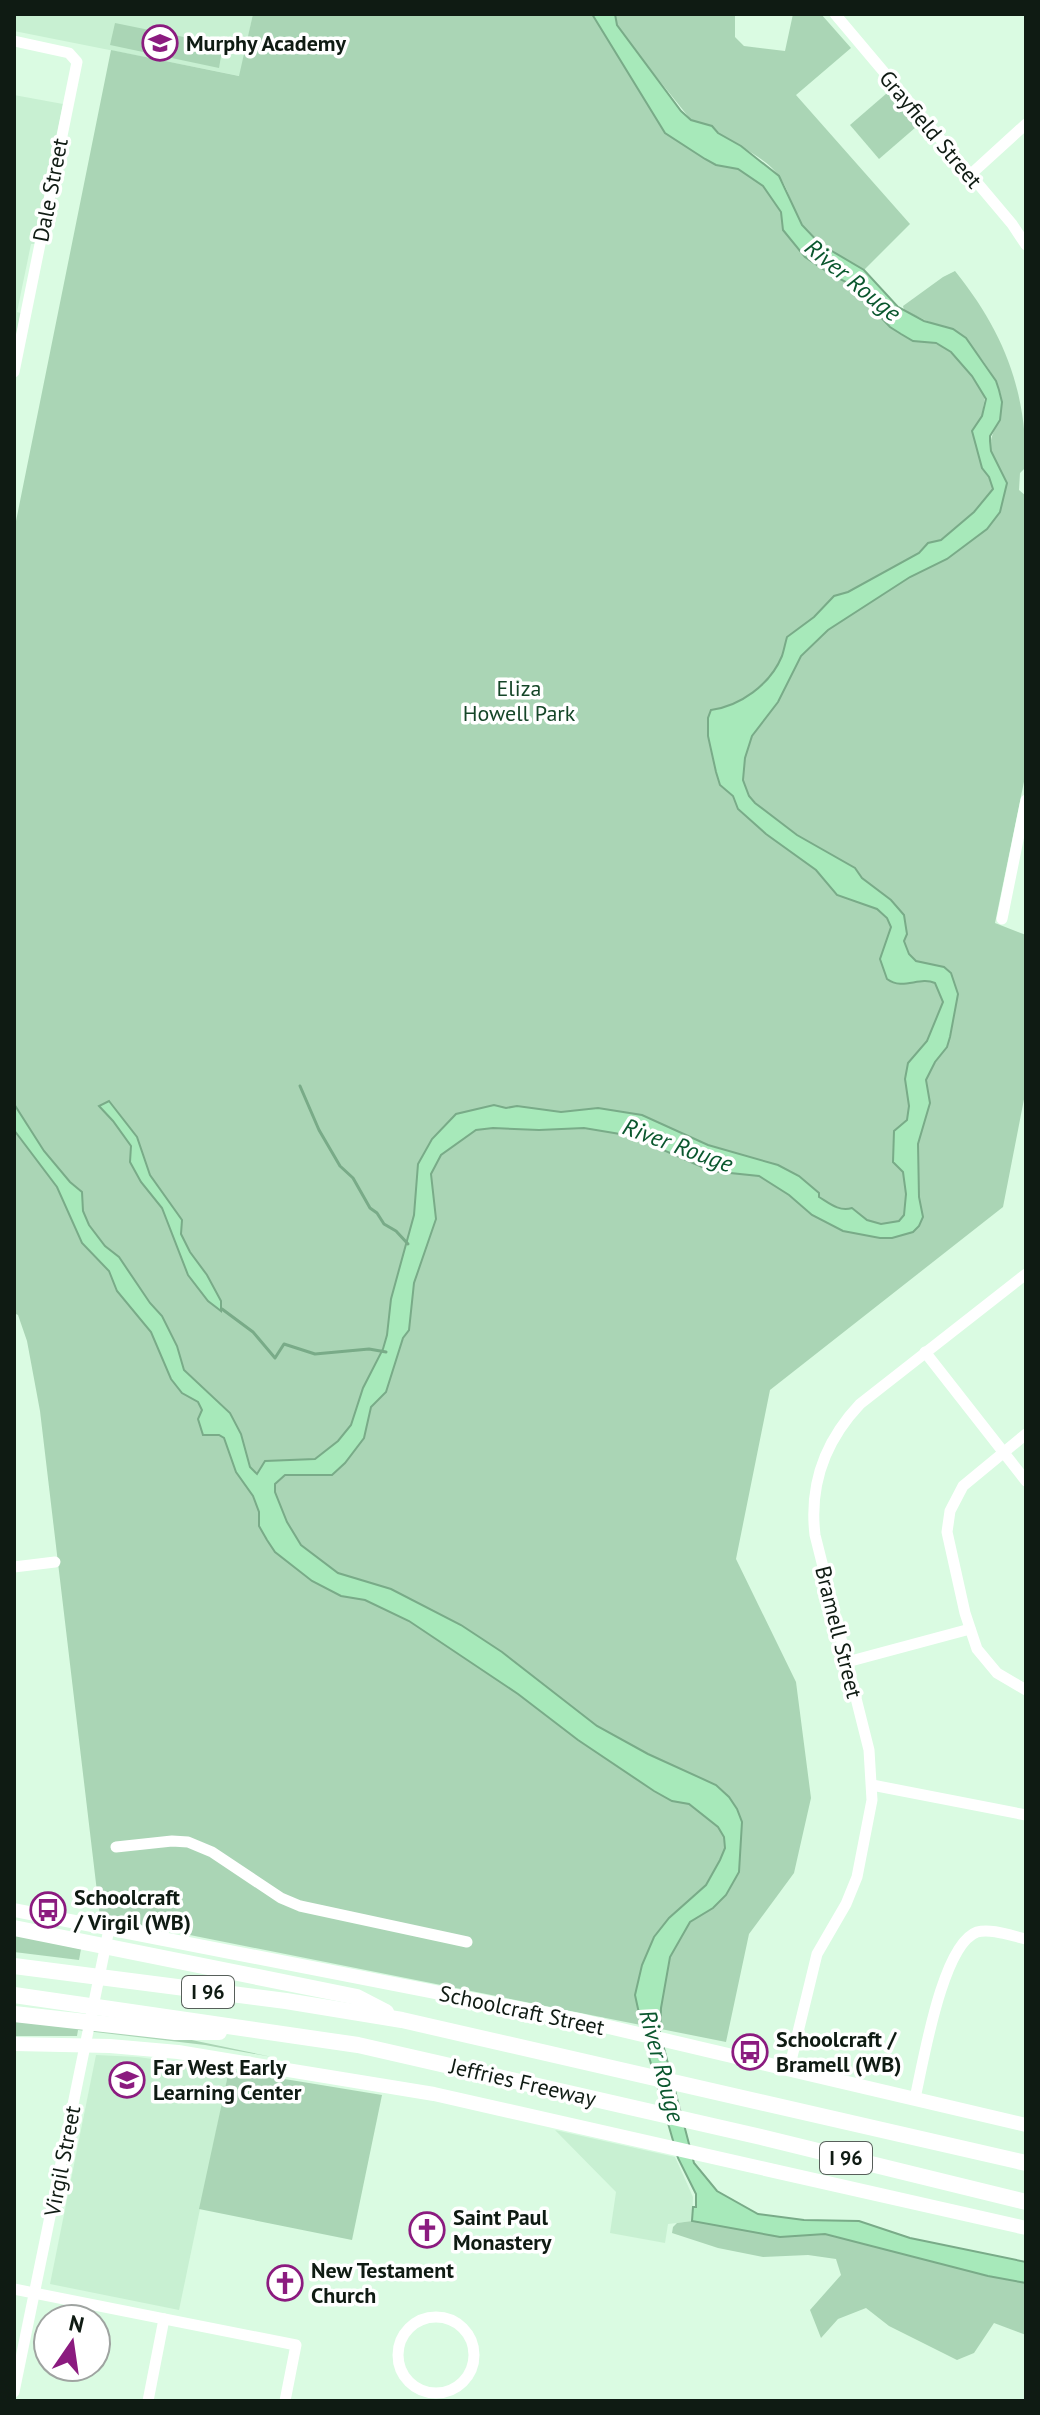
<svg xmlns="http://www.w3.org/2000/svg" width="1040" height="2415" viewBox="0 0 1040 2415" font-family="'PT Sans',sans-serif">
<style>
.built{fill:#c8f0d2}
.green{fill:#aad5b5}
.water{fill:#a7e9ba;stroke:#79ab88;stroke-width:2}
.lines{fill:none;stroke-linecap:round;stroke-linejoin:round}
.stream{stroke:#79ab88;stroke-width:3}
.minor{stroke:#fff;stroke-width:11}
.major{stroke:#fff;stroke-width:14}
.highway{stroke:#fff;stroke-width:16}
.labels{text-anchor:middle;dominant-baseline:central;stroke-width:7;stroke-linejoin:round;paint-order:stroke}
.shield{fill:#fff;stroke:#575f5a;stroke-width:2}
.shield-label{font-size:20px;font-weight:bold;fill:#0f1b13}
.poi-label{font-size:22px;font-weight:bold;fill:#0f1b13;stroke:#fff;text-anchor:start}
.street-label{font-size:22px;fill:#0f1b13;stroke:#fff}
.park-label{font-size:22px;fill:#154628;stroke:#fff}
.water-label{font-size:24px;font-style:italic;fill:#0a572e;stroke:#fff}
</style>
<rect width="100%" height="100%" fill="#dafbe2"/>
<g class="built">
<polygon points="14,14 253,14 240,76 14,31"/>
<polygon points="14,95 63,104 35,244 31,244 17,312 21,313 14,346"/>
<polygon points="96,2055 138,2057 229,2070 179,2310 50,2284"/>
<polygon points="555,2130 675,2157 693,2197 692,2221 668,2224 665,2243 610,2233 616,2192"/>
</g>
<g class="green">
<path d="M253,14H735V37L744,46L785,51L793,14H821L851,48L796,95L910,224L864,270C839,256 811,243 797,216C791,203 788,188 779,176C766,158 737,145 718,133L712,126L691,120L642,59L650,91L755,170L792,227L929,342C955,347 972,375 985,396L982,416L991,451C988,433 1002,423 1002,404C1002,383 983,360 970,345C960,333 920,319 904,310L903,306L943,277L955,271C1004,332 1026,389 1026,467L1020,473L1019,490L1026,496V772L995,923L1026,935V1089L1003,1207L770,1390L736,1559L796,1682L811,1798L794,1873L749,1934L726,2042L100,1917L40,1411L27,1341L18,1315L14,1313V531L111,50L239,76Z"/>
<polygon points="115,23 223,45 219,68 110,45"/>
<polygon points="887,93 916,127 879,159 850,125"/>
<polygon points="14,1935 81,1949 79,1960 14,1952"/>
<polygon points="14,2021 187,2039 272,2057 205,2045 78,2030 77,2036 14,2036"/>
<polygon points="229,2070 382,2095 352,2240 199,2209"/>
<polygon points="692,2221 780,2237 825,2234 988,2276 1026,2283 1026,2335 994,2323 974,2353 957,2360 889,2326 866,2308 838,2319 821,2338 810,2310 841,2275 836,2259 808,2255 763,2257 718,2248 672,2233 673,2227 677,2223"/>
</g>
<g class="water">
<path d="M592,14H615L617,25L681,111L691,120L712,126L718,133L741,146L779,176L802,225L820,244L864,270L898,307L924,321L953,329L966,338L996,381L999,390L1002,402L1000,420L990,436V441L991,451L1007,483L1000,512L987,529L947,559L910,577L828,630L801,656L778,702L752,736L745,758L743,780L749,796L755,803L797,835L855,868L862,878L891,900L904,915L907,934L904,941L909,954L916,961L944,967L951,973L958,994L950,1037L947,1047L935,1062L926,1080L930,1103L918,1144L919,1197L923,1217L919,1226L913,1232L892,1238H880L843,1231L812,1215L789,1195L759,1176L711,1171L654,1146L646,1140L626,1135L584,1128L539,1130L493,1128L476,1130L441,1155L431,1174L436,1219L414,1283L409,1330L403,1338L386,1392L371,1407L364,1438L345,1463L332,1475H285L275,1484V1492L287,1522L301,1545L338,1573L391,1589L461,1625L502,1652L597,1726L648,1754L716,1785L729,1797L737,1809L742,1822L739,1872L726,1895L713,1908L690,1922L670,1957L661,2008L660,2033L694,2163L717,2191L758,2214L804,2220L859,2221L910,2238L1026,2262V2283L988,2276L825,2234L780,2237L692,2221L693,2207H696V2194L678,2158L647,2050L635,1995L642,1965L654,1937L669,1918L706,1885L720,1860L725,1848L724,1837L718,1827L689,1804L672,1801L654,1791L578,1740L518,1694L409,1621L365,1600L341,1596L312,1581L275,1552L267,1540L259,1526V1512L253,1496L236,1472L224,1438L219,1435H203L198,1419L202,1410L198,1402L182,1393L171,1379L151,1332L117,1291L109,1271L82,1243L57,1187L14,1130V1104L44,1151L70,1182L82,1192L83,1211L89,1225L105,1246L119,1257L150,1303L162,1316L177,1346L184,1370L230,1413L241,1434L250,1467L257,1474L265,1461L315,1459L338,1441L351,1425L363,1388L383,1349L387,1335L391,1299L414,1215L418,1164L432,1139L456,1114L494,1105L506,1108L517,1106L561,1112L598,1108L642,1115L708,1145L778,1165L799,1176L819,1193V1197C829,1203 839,1212 852,1208L867,1220L881,1224L899,1221L904,1215L906,1194L903,1172L893,1162L894,1131L907,1120L909,1106L905,1079L908,1063L927,1041L943,1002L935,983C919,976 903,991 887,979L880,959L891,927L887,918L877,909L837,895L816,870L766,834L738,809L733,796L720,785L716,772L708,736V718L711,710C740,706 770,685 782,656C784,650 785,644 787,637L814,617L834,596L848,592L919,553L928,543L941,540L974,512L993,489L989,477L982,468L972,431L982,416L986,399L972,376L951,352L936,343L913,341L901,334L890,327L848,283L832,275L805,257L783,230L781,212L763,186L738,169L716,165L705,159L665,133Z"/>
<polygon points="109,1101 137,1137 150,1175 182,1220 181,1234 190,1252 207,1275 221,1301 221,1311 208,1301 188,1275 162,1208 141,1182 130,1162 131,1146 113,1121 99,1106"/>
</g>
<g class="lines">
<g class="stream">
<polyline points="300,1086 319,1130 340,1166 353,1178 370,1208 377,1213 384,1224 396,1231 408,1244"/>
<polyline points="222,1309 253,1332 275,1358 284,1344 315,1354 369,1349 386,1352"/>
</g>
<g class="minor">
<polyline points="835,14 1012,224 1026,245"/>
<polyline points="14,41 69,53 77,62 14,372"/>
<polyline points="970,175 1026,124"/>
<polyline points="1002,919 1026,800"/>
<polyline points="925,1352 1026,1481"/>
<polyline points="1026,1434 963,1486 950,1511 947,1532 965,1613 977,1649 997,1673 1026,1690"/>
<polyline points="14,1567 55,1562"/>
<polyline points="847,1662 970,1629"/>
<polyline points="872,1785 1026,1815"/>
<polyline points="116,1847 172,1841 188,1842 212,1852 281,1898 300,1906 467,1942"/>
<path d="M789,2069L817,1954L846,1904L857,1877L872,1800L869,1750L815,1535C809,1484 825,1441 860,1404L1026,1274"/>
<path d="M915,2098C923,2064 942,1944 977,1932C991,1928 1012,1936 1026,1939"/>
<polyline points="14,2289 296,2345 285,2401"/>
<circle cx="436" cy="2355" r="38"/>
<polyline points="14,2392 109,1929"/>
<polyline points="148,2401 164,2319"/>
</g>
<g class="major">
<polyline points="14,1910 579,2020 1026,2125"/>
<polyline points="14,2044 110,2046 178,2052 434,2094 1026,2228"/>
</g>
<g class="highway">
<polyline points="14,1928 357,1997 386,2012"/>
<polyline points="14,1966 286,2001 402,2020 1026,2163"/>
<polyline points="14,1995 358,2045 761,2137 1026,2202"/>
<polyline points="14,2014 175,2032 219,2032"/>
</g>
</g>
<defs>
<symbol id="school-ring" viewBox="-11 -11 22 22"><circle r="9.5" fill="#fff" stroke="#8b1b7f" stroke-width="1.5"/><path d="M0-5L7-2L0 1L-7-2ZM-4 1L0 2.5L4 1V4Q0 6-4 4Z" fill="#8b1b7f"/></symbol>
<symbol id="bus-ring" viewBox="-11 -11 22 22"><circle r="9.5" fill="#fff" stroke="#8b1b7f" stroke-width="1.5"/><path d="M-5-6H5V4H4V6H2V4H-2V6H-4V4H-5ZM-3.5-4V0h7V-4ZM-3.5 1.2v1.5H-2V1.2ZM2 1.2v1.5H3.5V1.2Z" fill="#8b1b7f"/></symbol>
<symbol id="church-ring" viewBox="-11 -11 22 22"><circle r="9.5" fill="#fff" stroke="#8b1b7f" stroke-width="1.5"/><path d="M-1.2-6h2.4v3.5h3.3v2.4h-3.3V6h-2.4V-.1h-3.3v-2.4h3.3Z" fill="#8b1b7f"/></symbol>
</defs>
<g fill-rule="evenodd">
<use href="#school-ring" x="140" y="23" width="40" height="40"/>
<use href="#bus-ring" x="28" y="1890" width="40" height="40"/>
<use href="#bus-ring" x="730" y="2032" width="40" height="40"/>
<use href="#school-ring" x="107" y="2060" width="40" height="40"/>
<use href="#church-ring" x="407" y="2210" width="40" height="40"/>
<use href="#church-ring" x="265" y="2263" width="40" height="40"/>
</g>
<g class="labels">
<g class="shield">
<rect x="182" y="1976" width="52" height="32" rx="6"/>
<rect x="820" y="2142" width="52" height="32" rx="6"/>
</g>
<g class="shield-label">
<text x="208" y="1992">I 96</text>
<text x="846" y="2158">I 96</text>
</g>
<g class="poi-label">
<text x="186" y="43">Murphy Academy</text>
<text x="74" y="1897">Schoolcraft<tspan x="74" dy="25">/ Virgil (WB)</tspan></text>
<text x="776" y="2039">Schoolcraft /<tspan x="776" dy="25">Bramell (WB)</tspan></text>
<text x="153" y="2067">Far West Early<tspan x="153" dy="25">Learning Center</tspan></text>
<text x="453" y="2217">Saint Paul<tspan x="453" dy="25">Monastery</tspan></text>
<text x="311" y="2270">New Testament<tspan x="311" dy="25">Church</tspan></text>
</g>
<g class="street-label">
<text transform="translate(931 129) rotate(50)">Grayfield Street</text>
<text transform="translate(50 190) rotate(-79)">Dale Street</text>
<text transform="translate(839 1632) rotate(76)">Bramell Street</text>
<text transform="translate(522 2010) rotate(12)">Schoolcraft Street</text>
<text transform="translate(523 2082) rotate(13)">Jeffries Freeway</text>
<text transform="translate(62 2161) rotate(-79)">Virgil Street</text>
</g>
<g class="park-label">
<text x="519" y="688">Eliza<tspan x="519" dy="25">Howell Park</tspan></text>
</g>
<g class="water-label">
<text transform="translate(853 280) rotate(39)">River Rouge</text>
<text transform="translate(678 1145) rotate(20)">River Rouge</text>
<text transform="translate(662 2066) rotate(75)">River Rouge</text>
</g>
</g>
<rect width="1040" height="2415" fill="none" stroke="#0f1b13" stroke-width="32"/>
<g transform="translate(72 2343) rotate(13)"><circle r="38" fill="#ffffff" stroke="#9fa4a1" stroke-width="2"/>
<path d="M0-6L14 30L0 20L-14 30Z" fill="#8b1b7f"/>
<text y="-12" font-size="22" font-weight="bold" text-anchor="middle" fill="#0f1b13">N</text>
</g>
</svg>
